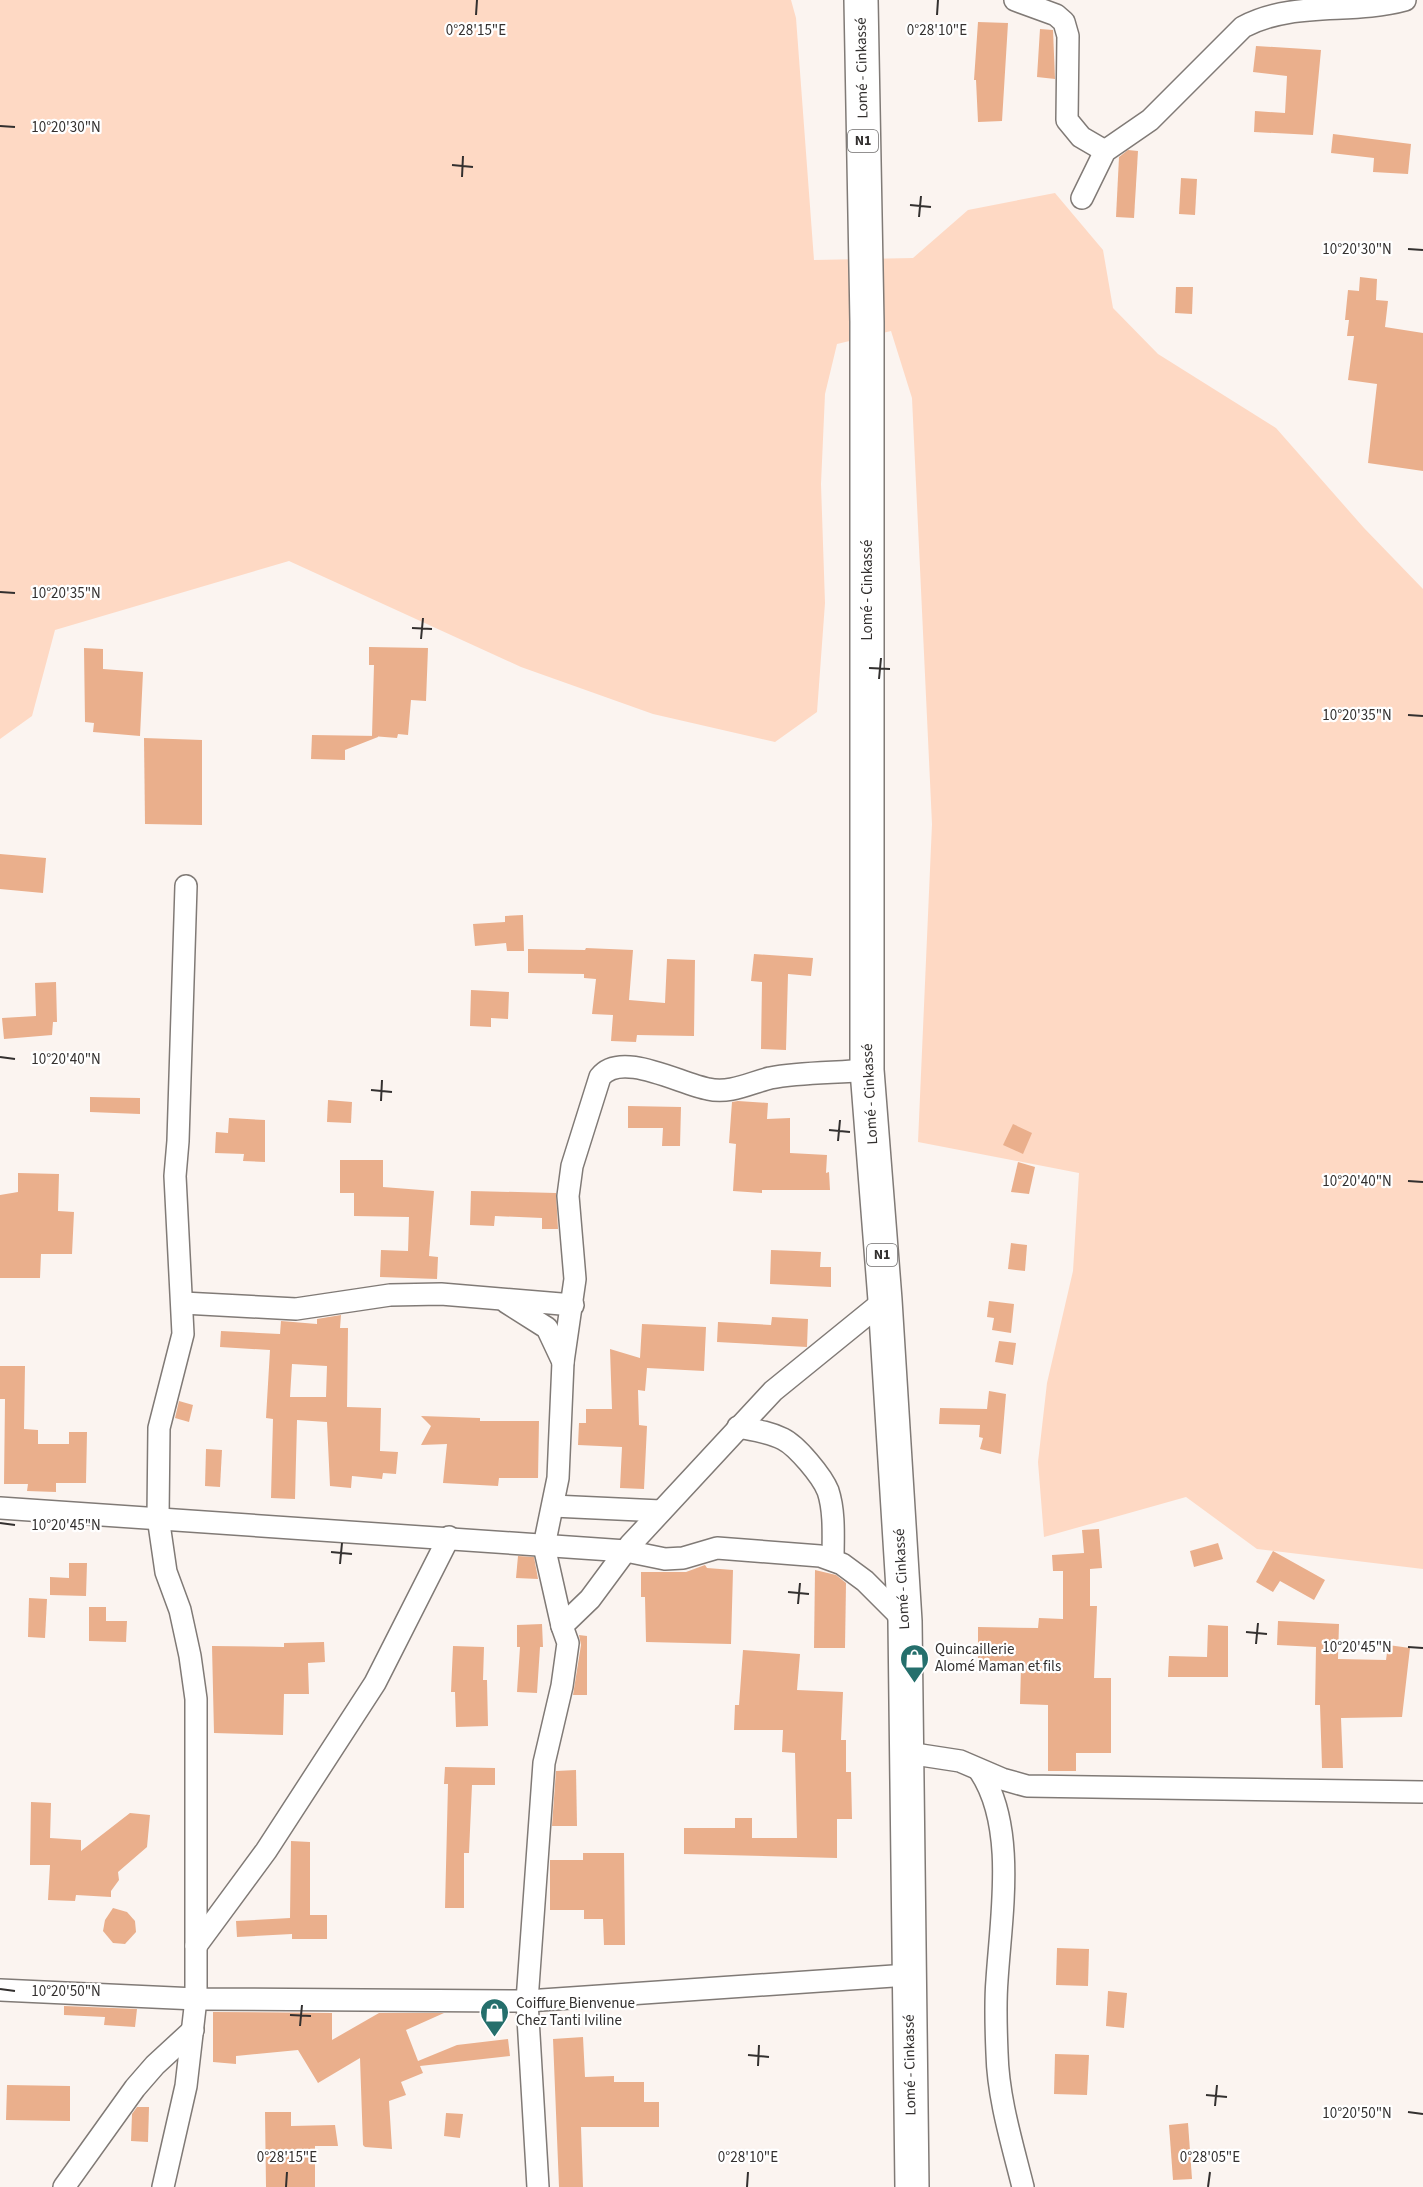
<svg xmlns="http://www.w3.org/2000/svg" width="1423" height="2187" viewBox="0 0 1423 2187" font-family="'Source Sans 3',sans-serif">
<style>
.green{fill:#fed9c4}
.building{fill:#eaaf8c;fill-rule:evenodd}
.lines{fill:none;stroke-linecap:round;stroke-linejoin:round}
.street-casing{stroke:#807a76;stroke-width:24}
.highway-casing{stroke:#807a76;stroke-width:36}
.street{stroke:#fff;stroke-width:21}
.highway{stroke:#fff;stroke-width:33}
.ticks{fill:none;stroke:#33302f;stroke-width:2}
.labels{text-anchor:middle;dominant-baseline:central;stroke-width:4.5;stroke-linejoin:round;paint-order:stroke}
.shield{fill:#fff;stroke:#706e6d;stroke-width:1.5}
.shield-label{font-size:14px;font-weight:bold;fill:#33302f}
.street-label{font-size:15px;fill:#33302f;stroke:#fff}
.poi-label{font-size:15px;fill:#33302f;stroke:#fff;text-anchor:start}
.ticks-label{font-size:15px;text-anchor:middle;fill:#33302f;stroke:#fff;stroke-width:4.5;stroke-linejoin:round;paint-order:stroke}
</style>
<rect width="100%" height="100%" fill="#fbf4f0"/>
<polygon class="green" points="0,0 791,0 796,18 814,260 913,258 968,210 1055,193 1103,250 1113,308 1158,354 1276,428 1364,528 1423,589 1423,1569 1257,1549 1186,1497 1044,1537 1038,1462 1047,1383 1073,1271 1079,1173 918,1142 932,824 912,398 891,331 837,344 825,394 821,484 825,603 817,712 775,742 653,714 521,667 289,561 55,630 32,716 0,739"/>
<g class="building">
<polygon points="978,22 1008,23 1002,121 978,122 976,80 974,80"/>
<polygon points="1040,29 1053,30 1055,79 1037,77"/>
<polygon points="1256,46 1321,50 1313,135 1254,132 1255,111 1285,113 1287,76 1253,72"/>
<polygon points="1333,134 1411,144 1408,174 1373,172 1374,158 1331,153"/>
<polygon points="1128,150 1138,151 1134,218 1116,217 1119,157"/>
<polygon points="1181,178 1197,179 1195,215 1179,214"/>
<polygon points="1360,277 1377,279 1376,300 1388,301 1385,327 1423,333 1423,471 1368,463 1377,384 1348,380 1354,336 1347,336 1349,320 1345,320 1348,290 1359,291"/>
<polygon points="1176,287 1193,287 1192,314 1175,313"/>
<polygon points="369,647 428,648 426,701 411,700 408,735 398,734 397,738 372,736 374,665 369,665"/>
<polygon points="84,648 103,649 103,669 143,672 140,736 93,732 94,723 85,722"/>
<polygon points="312,735 378,736 378,737 345,750 345,760 311,759"/>
<polygon points="144,738 202,740 202,825 145,824"/>
<polygon points="0,854 46,858 43,893 0,889"/>
<polygon points="523,915 524,951 507,951 506,943 475,946 473,924 505,922 505,916"/>
<polygon points="586,948 633,950 629,1000 665,1003 667,959 695,960 694,1036 637,1035 636,1042 611,1041 613,1015 592,1014 596,979 584,978 584,974 528,973 528,949 585,950"/>
<polygon points="754,954 813,958 811,976 788,974 786,1050 761,1049 762,982 751,981"/>
<polygon points="56,982 57,1022 53,1022 52,1035 4,1039 2,1018 36,1016 35,983"/>
<polygon points="471,990 509,992 508,1019 491,1018 491,1027 470,1026"/>
<polygon points="90,1097 140,1098 140,1114 90,1112"/>
<polygon points="328,1100 352,1102 351,1123 327,1122"/>
<polygon points="738,1101 768,1103 767,1119 790,1118 790,1153 827,1155 826,1173 829,1172 830,1190 762,1190 762,1193 733,1191 736,1144 729,1143 732,1102"/>
<polygon points="628,1106 681,1107 680,1146 662,1146 663,1128 628,1128"/>
<polygon points="229,1118 265,1120 265,1162 243,1161 244,1154 215,1153 216,1132 228,1133"/>
<polygon points="1013,1124 1032,1133 1023,1154 1003,1145"/>
<polygon points="340,1160 383,1160 383,1187 434,1191 429,1256 438,1257 437,1279 380,1277 381,1250 408,1251 409,1217 354,1216 354,1193 340,1193"/>
<polygon points="1018,1162 1035,1167 1029,1194 1011,1192"/>
<polygon points="18,1173 59,1174 58,1211 74,1212 72,1254 41,1254 40,1278 0,1278 0,1195 18,1192"/>
<polygon points="471,1191 556,1193 558,1229 542,1229 542,1218 495,1216 494,1226 470,1225"/>
<polygon points="1011,1243 1027,1245 1025,1271 1008,1269"/>
<polygon points="771,1250 821,1252 820,1267 831,1267 831,1287 770,1284"/>
<polygon points="989,1301 1014,1304 1011,1333 992,1330 994,1318 987,1317"/>
<path d="M341,1315L340,1328H348L347,1407L381,1408L380,1451L398,1452L396,1474L383,1473L382,1479L352,1476L351,1488L330,1486L327,1422L297,1420L295,1499L271,1498L273,1419L266,1418L270,1350L220,1347L221,1331L280,1334L281,1321L317,1324V1319ZM292,1364L327,1366L326,1397H290Z"/>
<polygon points="772,1317 808,1319 807,1347 717,1342 718,1322 771,1325"/>
<polygon points="642,1324 706,1327 704,1371 647,1368 645,1391 638,1390 639,1425 647,1426 644,1489 620,1488 622,1447 578,1445 579,1423 586,1423 586,1409 612,1409 610,1349 640,1358"/>
<polygon points="999,1341 1016,1343 1013,1365 995,1362"/>
<polygon points="0,1366 25,1366 24,1429 38,1430 38,1444 69,1444 69,1432 87,1432 86,1483 56,1483 56,1492 27,1491 28,1484 4,1484 5,1399 0,1399"/>
<polygon points="989,1391 1006,1394 1001,1454 980,1449 983,1438 979,1437 980,1425 939,1424 940,1408 987,1409"/>
<polygon points="179,1401 193,1405 189,1422 175,1418"/>
<polygon points="421,1416 480,1418 480,1421 539,1421 538,1478 499,1478 498,1486 443,1483 447,1444 421,1445 431,1426"/>
<polygon points="206,1449 222,1450 220,1487 205,1486"/>
<polygon points="1099,1529 1102,1568 1090,1569 1090,1606 1097,1606 1094,1678 1111,1678 1111,1753 1076,1753 1076,1771 1048,1771 1048,1705 1020,1704 1021,1667 978,1666 978,1627 1038,1628 1039,1618 1063,1619 1063,1571 1053,1571 1052,1555 1084,1553 1082,1530"/>
<polygon points="1218,1543 1223,1559 1194,1567 1190,1551"/>
<polygon points="1273,1551 1325,1580 1314,1600 1280,1581 1273,1592 1256,1582"/>
<polygon points="518,1556 534,1557 538,1579 516,1578"/>
<polygon points="69,1563 87,1563 86,1596 50,1595 50,1577 69,1578"/>
<polygon points="705,1565 707,1568 733,1570 731,1644 646,1642 645,1597 641,1597 641,1572 686,1572"/>
<polygon points="815,1570 836,1575 846,1583 845,1648 814,1648"/>
<polygon points="29,1598 47,1599 45,1638 28,1637"/>
<polygon points="89,1607 106,1607 106,1621 127,1621 126,1642 89,1641"/>
<polygon points="1278,1621 1339,1624 1338,1659 1386,1660 1388,1645 1410,1648 1402,1717 1341,1718 1343,1768 1322,1768 1320,1705 1315,1705 1316,1647 1277,1645"/>
<polygon points="542,1624 543,1647 540,1647 537,1693 517,1692 520,1647 517,1647 517,1625"/>
<polygon points="1208,1625 1228,1626 1228,1677 1168,1677 1169,1656 1207,1657"/>
<polygon points="579,1635 587,1636 587,1695 573,1695 581,1645"/>
<polygon points="324,1642 325,1662 308,1663 309,1694 284,1694 283,1735 214,1733 212,1646 284,1647 284,1643"/>
<polygon points="453,1646 484,1647 483,1680 487,1680 488,1726 456,1727 455,1692 451,1692"/>
<polygon points="743,1650 800,1654 797,1690 843,1692 841,1740 846,1740 846,1772 851,1772 852,1819 837,1819 837,1858 684,1854 684,1828 735,1828 735,1818 752,1818 752,1838 797,1838 795,1753 782,1752 783,1730 734,1730 735,1705 739,1705"/>
<polygon points="445,1767 495,1768 495,1785 472,1785 469,1853 464,1853 464,1908 445,1908 448,1784 444,1784"/>
<polygon points="576,1770 577,1826 552,1826 556,1771"/>
<polygon points="31,1802 51,1803 50,1838 81,1840 81,1851 130,1813 150,1815 147,1847 118,1872 119,1880 111,1891 111,1897 76,1895 75,1901 48,1900 50,1865 30,1865"/>
<polygon points="291,1841 310,1842 310,1915 327,1915 327,1939 292,1939 292,1934 237,1937 236,1921 290,1918"/>
<polygon points="583,1853 624,1853 625,1945 604,1945 603,1919 584,1919 584,1910 550,1910 550,1860 583,1860"/>
<polygon points="113,1908 127,1912 135,1921 136,1932 125,1944 113,1943 103,1931 105,1920"/>
<polygon points="1057,1948 1089,1949 1088,1986 1056,1985"/>
<polygon points="1108,1991 1127,1993 1124,2028 1106,2026"/>
<polygon points="64,2006 137,2009 135,2027 104,2025 105,2017 64,2015"/>
<polygon points="213,2012 332,2013 332,2040 379,2013 444,2013 406,2030 418,2061 457,2045 508,2039 510,2056 420,2066 423,2073 401,2082 406,2095 389,2101 392,2149 365,2147 363,2145 360,2058 318,2083 298,2050 236,2056 236,2064 213,2062"/>
<polygon points="583,2037 585,2077 614,2076 614,2082 644,2082 644,2102 659,2102 659,2127 581,2127 583,2187 559,2187 553,2039"/>
<polygon points="1055,2054 1089,2055 1087,2095 1054,2094"/>
<polygon points="7,2085 70,2086 70,2121 6,2120"/>
<polygon points="137,2107 149,2107 148,2142 131,2141 132,2114"/>
<polygon points="265,2112 291,2112 291,2126 335,2125 338,2146 315,2146 315,2187 266,2187"/>
<polygon points="446,2113 463,2114 460,2138 444,2136"/>
<polygon points="1188,2123 1192,2179 1173,2180 1169,2125"/>
</g>
<g class="lines">
<defs>
<g id="street">
<polyline points="1015,0 1056,15 1064,22 1068,36 1067,120 1081,137 1105,151"/>
<path d="M1082,198L1105,151L1150,120L1243,27C1294,0 1351,15 1405,0"/>
<polyline points="506,1302 547,1328 563,1362"/>
<polyline points="183,1303 296,1309 390,1295 441,1294 573,1305"/>
<path d="M738,1427C754,1430 769,1432 783,1439C797,1446 822,1476 828,1491C835,1512 833,1539 833,1560"/>
<polyline points="553,1506 661,1511"/>
<polyline points="0,1508 626,1551 665,1559 683,1558 717,1548 820,1556 842,1564 865,1581 905,1621"/>
<path d="M562,1626L544,1546L558,1478L563,1362L575,1279L568,1196L572,1166L600,1077C621,1050 680,1084 708,1089C730,1094 750,1083 770,1078C801,1072 836,1073 867,1070"/>
<polyline points="908,1753 960,1761 1002,1779 1027,1786 1423,1792"/>
<path d="M979,1770C1017,1825 1001,1916 997,1980C995,2004 996,2029 997,2053C998,2098 1012,2143 1023,2187"/>
<polyline points="196,1946 266,1851 375,1683 449,1537"/>
<polyline points="0,1990 196,1999 527,2001 908,1975"/>
<polyline points="64,2187 135,2088 155,2065 193,2030"/>
<polyline points="163,2187 186,2086 196,1999 196,1699 190,1656 180,1610 166,1572 158,1517 159,1428 183,1334 175,1176 178,1141 186,886"/>
<polyline points="538,2187 527,2001 544,1763 562,1686 568,1643 562,1626 590,1599 630,1545 773,1391 885,1300"/>
</g>
<polyline id="highway" points="861,0 867,322 867,1070 885,1300 905,1621 912,2187"/>
</defs>
<use href="#street" class="street-casing"/>
<use href="#highway" class="highway-casing"/>
<use href="#street" class="street"/>
<use href="#highway" class="highway"/>
</g>
<path class="ticks" d="M476,15L477,0M937,15L938,0M0,126L15,127M452,165L473,167M462,177L463,156M910,205L931,207M919,217L921,196M1408,249L1423,250M0,592L15,593M412,628L432,629M421,639L423,618M869,668L890,669M879,679L881,658M1408,715L1423,716M0,1057L15,1059M371,1090L392,1092M381,1101L382,1080M829,1130L850,1132M838,1141L840,1120M1408,1181L1423,1182M0,1523L15,1525M331,1552L352,1554M340,1564L342,1543M788,1592L809,1594M798,1604L800,1583M1246,1632L1267,1634M1256,1644L1258,1623M1408,1647L1423,1648M0,1989L15,1991M290,2015L311,2016M300,2026L302,2005M748,2055L769,2057M758,2066L759,2045M1206,2095L1227,2097M1215,2106L1217,2085M1408,2112L1423,2114M286,2187L287,2172M747,2187L748,2172M1208,2187L1210,2172"/>
<defs>
<symbol id="shop-pin" viewBox="-11 -11 22 30"><path d="M0 17L-7.5 6A9.5 9.5 0 1 1 7.5 6Z" fill="#256f6c" stroke="#fff"/><path d="M-5-2.5h2.3a2.7 3.5 0 0 1 5.4 0H5L5.5 6h-11ZM-1.5-2.5h3a1.5 2.3 0 0 0-3 0Z" fill="#fff"/></symbol>
</defs>
<g fill-rule="evenodd">
<use href="#shop-pin" x="898" y="1642" width="33" height="45"/>
<use href="#shop-pin" x="478" y="1996" width="33" height="45"/>
</g>
<g class="labels">
<g class="shield">
<rect x="848" y="130" width="30" height="22" rx="4.5"/>
<rect x="867" y="1244" width="30" height="22" rx="4.5"/>
</g>
<g class="shield-label">
<text x="863" y="141">N1</text>
<text x="882" y="1255">N1</text>
</g>
<g class="street-label">
<text transform="translate(862 68) rotate(-91)">Lomé - Cinkassé</text>
<text transform="translate(867 590) rotate(-90)">Lomé - Cinkassé</text>
<text transform="translate(870 1094) rotate(-93)">Lomé - Cinkassé</text>
<text transform="translate(902 1579) rotate(-93)">Lomé - Cinkassé</text>
<text transform="translate(910 2065) rotate(-91)">Lomé - Cinkassé</text>
</g>
<g class="poi-label">
<text x="935" y="1649">Quincaillerie<tspan x="935" dy="17">Alomé Maman et fils</tspan></text>
<text x="516" y="2003">Coiffure Bienvenue<tspan x="516" dy="17">Chez Tanti Iviline</tspan></text>
</g>
</g>
<g class="ticks-label">
<text x="476" y="35">0°28'15"E</text>
<text x="937" y="35">0°28'10"E</text>
<text x="66" y="132">10°20'30"N</text>
<text x="1357" y="254">10°20'30"N</text>
<text x="66" y="598">10°20'35"N</text>
<text x="1357" y="720">10°20'35"N</text>
<text x="66" y="1064">10°20'40"N</text>
<text x="1357" y="1186">10°20'40"N</text>
<text x="66" y="1530">10°20'45"N</text>
<text x="1357" y="1652">10°20'45"N</text>
<text x="66" y="1996">10°20'50"N</text>
<text x="1357" y="2118">10°20'50"N</text>
<text x="287" y="2162">0°28'15"E</text>
<text x="748" y="2162">0°28'10"E</text>
<text x="1210" y="2162">0°28'05"E</text>
</g>
</svg>
